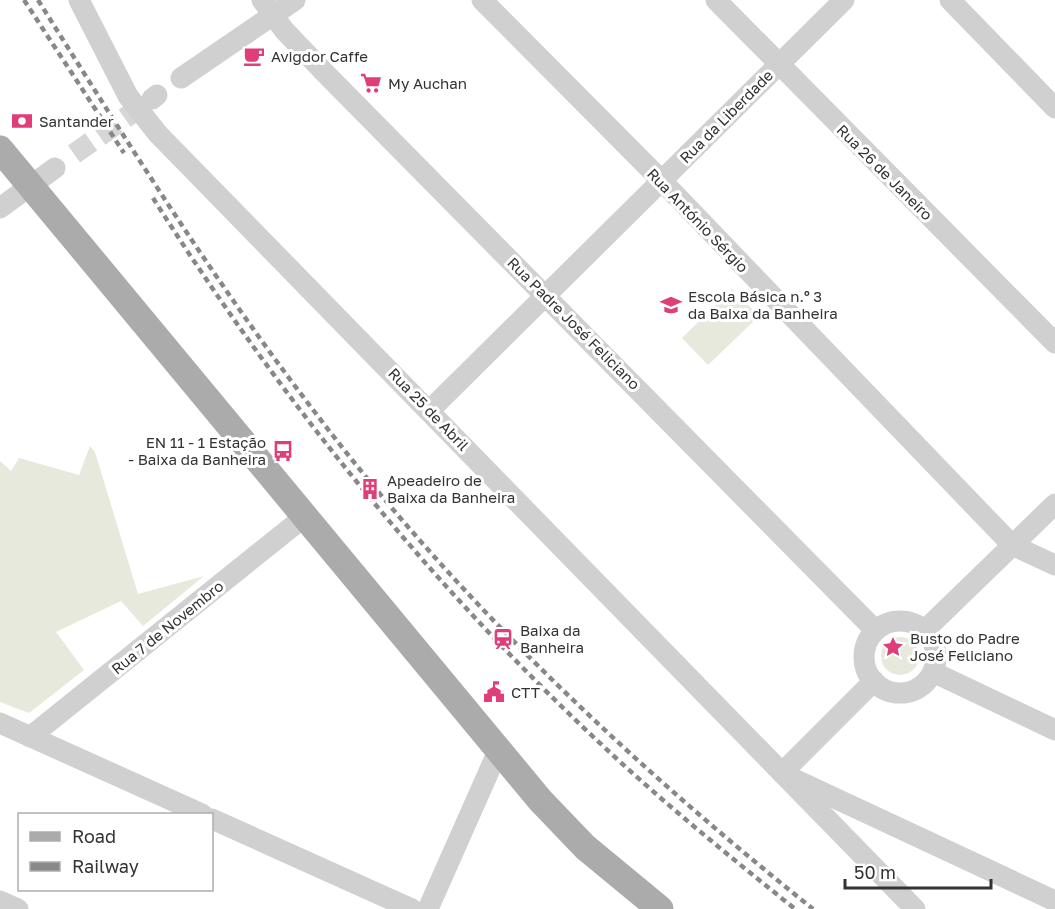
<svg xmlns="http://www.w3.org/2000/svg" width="1055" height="909" viewBox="0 0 1055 909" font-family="'Golos Text',sans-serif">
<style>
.grass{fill:#e7e9dc}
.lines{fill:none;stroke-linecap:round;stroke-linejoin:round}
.minor-tunnel{stroke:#d6d6d6;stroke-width:21;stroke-dasharray:21 10;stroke-linecap:butt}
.minor{stroke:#d0d0d0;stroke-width:21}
.major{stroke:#ababab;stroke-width:27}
.rail{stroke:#888;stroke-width:4.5;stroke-dasharray:6 4.5;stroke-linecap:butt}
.labels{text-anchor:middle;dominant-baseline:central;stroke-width:6;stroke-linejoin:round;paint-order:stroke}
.poi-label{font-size:15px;fill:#333;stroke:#fff;text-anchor:start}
.street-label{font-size:15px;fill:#333;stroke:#fff}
</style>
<rect width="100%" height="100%" fill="#fff"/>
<g class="grass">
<polygon points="732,289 759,316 708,365 682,338"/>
<polygon points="90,446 95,452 138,594 204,576 143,626 121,601 56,632 84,670 29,713 0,702 0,461 11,471 19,458 79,475"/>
<circle cx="900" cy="656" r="19"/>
</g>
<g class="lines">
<polyline class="minor-tunnel" points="74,154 152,99"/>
<g class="minor">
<polyline points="79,0 128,96 158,134 915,909"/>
<polyline points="262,0 284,30 324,72 875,630"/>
<polyline points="482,0 661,180 1012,545 1055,565"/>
<polyline points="716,0 1055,343"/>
<polyline points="950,0 1055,108"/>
<polyline points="181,78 295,0"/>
<polyline points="152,99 157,95"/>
<polyline points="0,208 55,168"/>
<polyline points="430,410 844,0"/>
<circle cx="900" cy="657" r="36"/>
<polyline points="925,630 1055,504"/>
<polyline points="933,672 1055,730"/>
<polyline points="0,723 202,814"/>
<polyline points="30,737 304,517"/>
<polyline points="782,773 874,681"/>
<polyline points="796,780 1055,901"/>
<polyline points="212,819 412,909"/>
<polyline points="0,901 18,909"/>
<polyline points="428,909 498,751"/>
</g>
<polyline class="major" points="0,149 540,800 585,847 660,909"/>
<g class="rail">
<polyline points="24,0 124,153"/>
<path d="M38,0C126,140 213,280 314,411C458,601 627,760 813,909"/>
<path d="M153,198C286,408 444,602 628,769C682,818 738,863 795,909"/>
</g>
</g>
<defs>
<symbol id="cafe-bare" viewBox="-9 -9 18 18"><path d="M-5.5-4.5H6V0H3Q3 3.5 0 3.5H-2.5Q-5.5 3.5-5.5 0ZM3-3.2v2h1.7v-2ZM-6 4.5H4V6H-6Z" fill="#e03e79" stroke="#fff" stroke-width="2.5" paint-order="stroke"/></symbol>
<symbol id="supermarket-bare" viewBox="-9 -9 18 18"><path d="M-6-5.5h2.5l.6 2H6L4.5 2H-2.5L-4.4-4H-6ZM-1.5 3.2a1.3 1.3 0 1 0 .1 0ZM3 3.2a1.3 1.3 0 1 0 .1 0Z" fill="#e03e79" stroke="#fff" stroke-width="2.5" paint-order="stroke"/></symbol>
<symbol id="bank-bare" viewBox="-9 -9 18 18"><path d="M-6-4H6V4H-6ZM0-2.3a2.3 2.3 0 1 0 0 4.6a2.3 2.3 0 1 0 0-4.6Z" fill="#e03e79" stroke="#fff" stroke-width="2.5" paint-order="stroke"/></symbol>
<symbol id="school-bare" viewBox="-9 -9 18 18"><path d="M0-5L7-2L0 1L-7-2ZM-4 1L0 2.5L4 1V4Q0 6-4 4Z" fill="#e03e79" stroke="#fff" stroke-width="2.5" paint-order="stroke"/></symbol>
<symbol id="bus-bare" viewBox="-9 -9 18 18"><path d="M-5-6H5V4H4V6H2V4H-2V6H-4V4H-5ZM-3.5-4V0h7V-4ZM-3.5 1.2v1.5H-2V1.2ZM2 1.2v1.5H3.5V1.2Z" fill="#e03e79" stroke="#fff" stroke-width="2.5" paint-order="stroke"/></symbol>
<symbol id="building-bare" viewBox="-9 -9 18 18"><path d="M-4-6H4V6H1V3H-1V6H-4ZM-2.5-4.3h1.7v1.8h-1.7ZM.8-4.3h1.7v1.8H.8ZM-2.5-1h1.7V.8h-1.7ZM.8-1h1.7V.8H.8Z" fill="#e03e79" stroke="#fff" stroke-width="2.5" paint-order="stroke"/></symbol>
<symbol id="station-bare" viewBox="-9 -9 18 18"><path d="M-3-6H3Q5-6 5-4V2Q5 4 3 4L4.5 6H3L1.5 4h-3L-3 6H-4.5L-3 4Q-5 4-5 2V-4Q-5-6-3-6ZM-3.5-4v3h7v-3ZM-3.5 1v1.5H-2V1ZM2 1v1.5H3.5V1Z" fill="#e03e79" stroke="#fff" stroke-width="2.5" paint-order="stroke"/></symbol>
<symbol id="sight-bare" viewBox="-9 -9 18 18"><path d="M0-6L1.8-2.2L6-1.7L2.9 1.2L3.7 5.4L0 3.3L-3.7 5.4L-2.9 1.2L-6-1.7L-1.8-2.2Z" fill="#e03e79" stroke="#fff" stroke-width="2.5" paint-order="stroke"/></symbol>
<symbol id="civic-bare" viewBox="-9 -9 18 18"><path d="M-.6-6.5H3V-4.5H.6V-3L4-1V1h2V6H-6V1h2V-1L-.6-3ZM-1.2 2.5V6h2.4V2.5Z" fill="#e03e79" stroke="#fff" stroke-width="2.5" paint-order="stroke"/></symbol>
</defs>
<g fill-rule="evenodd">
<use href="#cafe-bare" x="239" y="41" width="30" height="30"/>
<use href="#supermarket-bare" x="356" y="68" width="30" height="30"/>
<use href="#bank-bare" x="7" y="106" width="30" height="30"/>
<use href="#school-bare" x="656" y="290" width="30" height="30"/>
<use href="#bus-bare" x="268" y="436" width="30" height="30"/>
<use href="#building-bare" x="355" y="474" width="30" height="30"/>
<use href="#station-bare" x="488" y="624" width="30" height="30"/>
<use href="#sight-bare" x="878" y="632" width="30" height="30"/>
<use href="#civic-bare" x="479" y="677" width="30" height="30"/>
</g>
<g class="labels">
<g class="poi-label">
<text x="271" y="56">Avigdor Caffe</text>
<text x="388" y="83">My Auchan</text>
<text x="39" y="121">Santander</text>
<text x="688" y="296">Escola Básica n.º 3<tspan x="688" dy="17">da Baixa da Banheira</tspan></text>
<text x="266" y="442" text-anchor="end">EN 11 - 1 Estação<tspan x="266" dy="17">- Baixa da Banheira</tspan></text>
<text x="387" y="480">Apeadeiro de<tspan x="387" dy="17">Baixa da Banheira</tspan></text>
<text x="520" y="630">Baixa da<tspan x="520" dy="17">Banheira</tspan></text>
<text x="910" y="638">Busto do Padre<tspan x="910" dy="17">José Feliciano</tspan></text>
<text x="511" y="692">CTT</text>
</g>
<g class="street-label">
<text transform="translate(726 116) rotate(-45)">Rua da Liberdade</text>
<text transform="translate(885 172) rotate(45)">Rua 26 de Janeiro</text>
<text transform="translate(698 220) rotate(46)">Rua António Sérgio</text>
<text transform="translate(574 323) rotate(45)">Rua Padre José Feliciano</text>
<text transform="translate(429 409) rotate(46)">Rua 25 de Abril</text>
<text transform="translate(167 627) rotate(-39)">Rua 7 de Novembro</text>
</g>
</g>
<rect x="18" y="813" width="195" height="78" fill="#ffffff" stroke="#adadad" stroke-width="1.5"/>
<rect x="30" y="832" width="30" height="9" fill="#ababab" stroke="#adadad" stroke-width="1.5"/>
<text x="72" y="843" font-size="18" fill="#333333">Road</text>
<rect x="30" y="862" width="30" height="9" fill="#888888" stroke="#adadad" stroke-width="1.5"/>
<text x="72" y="873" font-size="18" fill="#333333">Railway</text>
<path d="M845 879v9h146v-9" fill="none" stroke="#333333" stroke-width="3"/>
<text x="854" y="879" font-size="18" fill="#333333" stroke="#ffffff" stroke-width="4.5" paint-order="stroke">50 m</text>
</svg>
